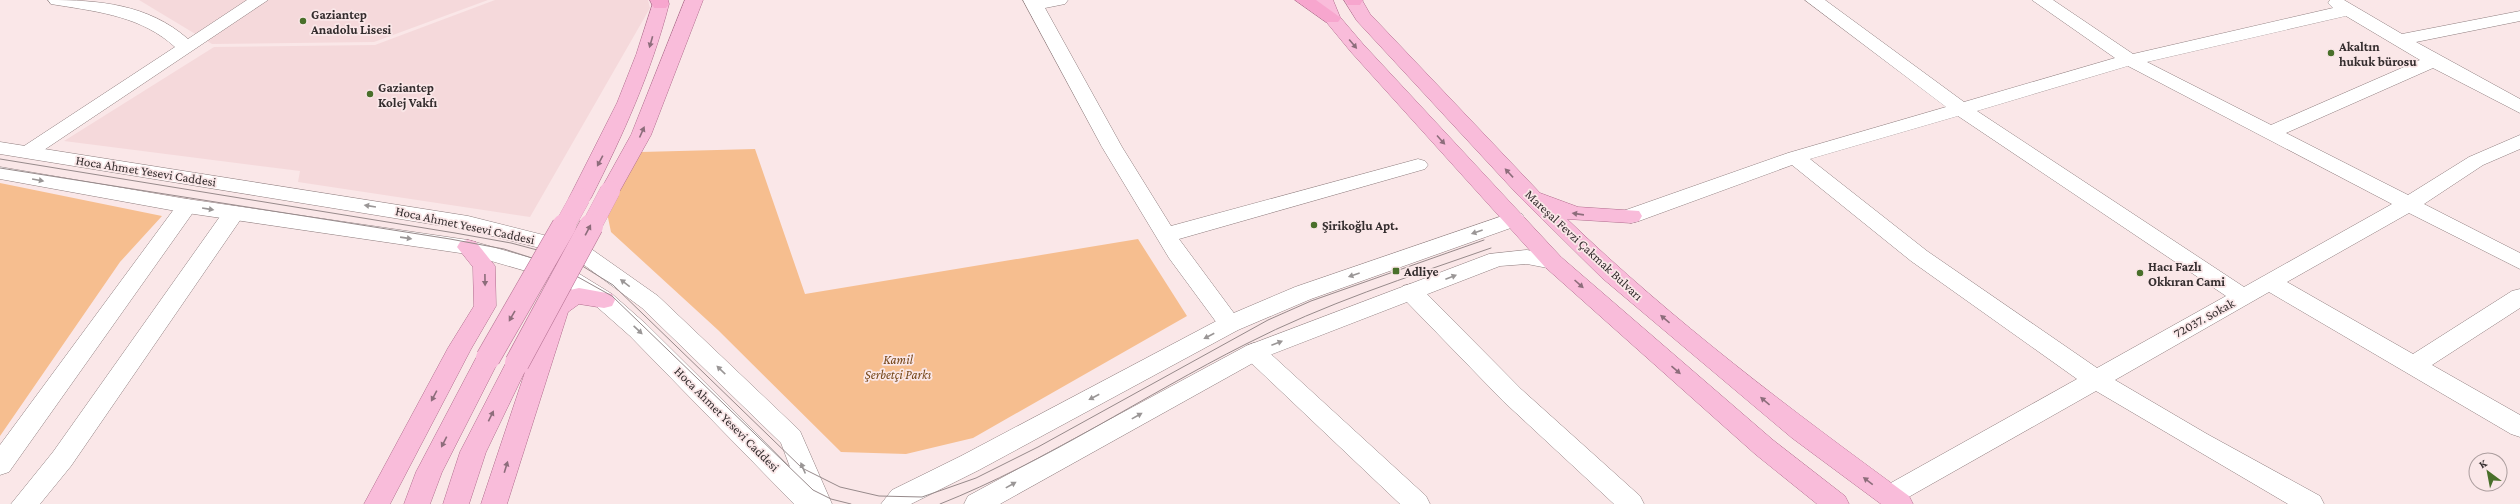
<svg xmlns="http://www.w3.org/2000/svg" width="2520" height="504" viewBox="0 0 2520 504" font-family="'Crimson Pro',serif">
<style>
.built{fill:#f5d9db}
.green{fill:#f6be8f}
.lines{fill:none;stroke-linecap:round;stroke-linejoin:round}
.minor-casing{stroke:#8f7e7f;stroke-width:1}
.tertiary-casing{stroke:#8f7e7f;stroke-width:1}
.primary-casing{stroke:#b16d8e;stroke-width:1}
.trunk-casing{stroke:#b16d8e;stroke-width:1}
.minor{fill:#fff;fill-rule:evenodd}
.tertiary{fill:#fff;fill-rule:evenodd}
.primary{fill:#f9bcda;fill-rule:evenodd}
.trunk{fill:#f7a6ce;fill-rule:evenodd}
.tram{stroke:#978a8b;stroke-width:1}
.primary-bridge-far1-casing{stroke:#b16d8e;stroke-width:20;stroke-linecap:butt}
.primary-bridge-casing{stroke:#b16d8e;stroke-width:25;stroke-linecap:butt}
.primary-bridge-far1{stroke:#f9bcda;stroke-width:20}
.primary-bridge{stroke:#f9bcda;stroke-width:24}
.oneway{fill:#8d6d7b}
.oneway2{fill:#9a9696}
.poi-dot{fill:#496f2a;stroke:#fae7e8;stroke-width:1.5}
.labels{text-anchor:middle;dominant-baseline:central;stroke-width:3.5;stroke-linejoin:round;paint-order:stroke}
.poi-label{font-size:13px;font-weight:bold;fill:#342d2e;stroke:#fae7e8;text-anchor:start}
.street-label{font-size:13px;fill:#342d2e;stroke:#fae7e8}
.park-label{font-size:13px;font-style:italic;fill:#764719;stroke:#fae7e8}
</style>
<rect width="100%" height="100%" fill="#fae7e8"/>
<g class="built">
<polygon points="139,0 488,0 374,42 212,44"/>
<polygon points="495,0 648,0 650,8 530,217 298,182 300,171 64,141 214,47 375,45"/>
</g>
<g class="green">
<polygon points="755,149 805,294 1138,239 1187,316 973,438 906,454 841,452 718,330 611,232 606,208 641,152"/>
<polygon points="0,183 162,216 120,262 0,436"/>
</g>
<g class="lines">
<defs>
<g id="minor">
<path d="M48,0C99,0 148,4 188,39L247,0H268L35,156L28,158L21,156L18,152L21,148L175,47C142,17 101,12 57,5L51,4Z"/>
<polygon points="1023,0 1068,0 1065,4 1045,8 1122,147 1171,226 1418,159 1425,161 1428,165 1425,169 1179,239 1242,324 1238,330 1230,332 1222,330 1169,258 1102,147"/>
<path d="M1805,0H1825L1964,102L2115,58L2032,0H2053L2133,54L2333,8L2328,3L2330,0H2344L2402,34L2520,11V21L2416,42L2520,99V113L2433,68L2286,133L2408,195L2469,157L2520,135V149L2483,165L2424,204L2520,253V269L2409,213L2287,282L2413,354L2512,291L2520,289V308L2432,365L2520,415V437L2511,434L2269,292L2115,380L2207,434L2320,496L2324,504H2288L2096,391L1898,503H1880L1876,496L1880,489L2077,379L1911,261L1792,165L1639,221L1631,223L1623,221L1620,216L1623,211L1788,153L1946,107ZM2346,16L2420,60L2271,125L2147,62ZM2128,66L2392,204L2244,287L1977,111ZM1958,116L2226,296L2097,368L1927,251L1810,159Z"/>
<polygon points="187,199 194,201 198,206 194,211 9,472 0,475 0,445 180,201"/>
<polygon points="234,206 242,208 245,213 71,466 40,504 11,504 53,452 226,208"/>
<polygon points="1411,284 1419,286 1521,389 1640,496 1644,504 1614,504 1503,401 1403,298 1400,292 1403,286"/>
<polygon points="1254,343 1262,346 1426,496 1430,504 1400,504 1246,358 1242,352 1246,346"/>
</g>
<g id="tertiary">
<polygon points="0,142 468,216 587,246 658,296 800,431 832,504 794,504 630,336 596,306 557,280 467,254 187,213 0,179 0,167 187,199 468,240 573,270 612,294 646,324 790,467 781,443 642,308 572,256 468,230 0,154"/>
<polygon points="1514,212 1522,214 1525,219 1522,224 1311,299 1238,330 979,470 911,504 881,504 892,490 961,456 1222,318 1295,287"/>
<polygon points="1527,250 1561,257 1564,262 1561,267 1553,269 1527,264 1500,266 1262,358 1000,504 964,504 968,496 1246,346 1489,254"/>
</g>
<g id="primary">
<path d="M654,0H666L669,4C651,73 623,135 591,198L587,203L580,205L573,203L569,198L617,103L636,55Z"/>
<polygon points="685,0 703,0 651,135 617,196 610,198 603,196 600,191 631,135"/>
<polygon points="1315,0 1333,0 1340,17 1363,44 1561,257 1773,440 1845,496 1849,504 1817,504 1755,454 1545,267 1351,52 1323,18"/>
<path d="M1344,0H1362L1370,14L1540,193L1578,207L1639,211L1642,216L1639,221L1631,223L1567,219C1673,321 1791,410 1909,496L1913,504H1881L1792,438L1602,278L1517,194L1357,21Z"/>
<polygon points="468,240 476,242 495,266 496,306 471,349 390,504 364,504 448,348 474,306 473,267 457,247 460,242"/>
<path d="M579,288L612,294L615,300L612,306L604,308L579,304L568,312L507,504H481L526,369L486,452L469,504H443L460,452L509,357L517,354L525,357L528,362C539,331 541,294 579,288Z"/>
<polygon points="488,349 496,352 500,358 442,472 430,504 404,504 416,472 476,358 480,352"/>
</g>
<g id="trunk">
<polygon points="650,0 668,0 669,4 666,8 654,8"/>
<polygon points="1295,0 1316,0 1341,18 1338,22 1326,22"/>
<polygon points="1345,0 1363,0 1360,5 1348,5"/>
</g>
</defs>
<use href="#minor" class="minor-casing"/>
<use href="#tertiary" class="tertiary-casing"/>
<use href="#primary" class="primary-casing"/>
<use href="#trunk" class="trunk-casing"/>
<use href="#minor" class="minor"/>
<use href="#tertiary" class="tertiary"/>
<use href="#primary" class="primary"/>
<use href="#trunk" class="trunk"/>
<g class="tram">
<polyline points="0,159 455,233 511,243 571,259 613,285 802,468 840,487 879,496 922,497 976,478 1038,447 1268,320 1311,301 1484,240"/>
<polyline points="0,168 450,239 504,249 560,267 612,296 813,490 831,499 851,504"/>
<path d="M940,504C1048,461 1143,396 1246,344C1324,304 1408,277 1491,248"/>
</g>
<defs>
<g id="primary-bridge-far1">
<polyline points="564,227 580,198"/>
<polyline points="591,227 610,191"/>
</g>
<g id="primary-bridge">
<polyline points="488,358 564,226"/>
<polyline points="517,363 591,226"/>
</g>
</defs>
<use href="#primary-bridge-far1" class="primary-bridge-far1-casing"/>
<use href="#primary-bridge" class="primary-bridge-casing"/>
<use href="#primary-bridge-far1" class="primary-bridge-far1"/>
<use href="#primary-bridge" class="primary-bridge"/>
</g>
<defs><path id="oneway-solid" d="M-6-.8H1V-3.2L6.5 0L1 3.2V.8H-6Z"/></defs>
<g class="oneway">
<use href="#oneway-solid" transform="translate(651 42) rotate(106)"/>
<use href="#oneway-solid" transform="translate(1353 44) rotate(50)"/>
<use href="#oneway-solid" transform="translate(642 132) rotate(-66)"/>
<use href="#oneway-solid" transform="translate(1441 140) rotate(48)"/>
<use href="#oneway-solid" transform="translate(600 161) rotate(118)"/>
<use href="#oneway-solid" transform="translate(1509 173) rotate(-133)"/>
<use href="#oneway-solid" transform="translate(1578 214) rotate(-172)"/>
<use href="#oneway-solid" transform="translate(588 230) rotate(-62)"/>
<use href="#oneway-solid" transform="translate(485 280) rotate(89)"/>
<use href="#oneway-solid" transform="translate(1579 284) rotate(42)"/>
<use href="#oneway-solid" transform="translate(512 316) rotate(120)"/>
<use href="#oneway-solid" transform="translate(1665 319) rotate(-140)"/>
<use href="#oneway-solid" transform="translate(1676 370) rotate(41)"/>
<use href="#oneway-solid" transform="translate(434 396) rotate(118)"/>
<use href="#oneway-solid" transform="translate(1765 401) rotate(-140)"/>
<use href="#oneway-solid" transform="translate(491 416) rotate(-64)"/>
<use href="#oneway-solid" transform="translate(444 442) rotate(117)"/>
<use href="#oneway-solid" transform="translate(506 467) rotate(-73)"/>
<use href="#oneway-solid" transform="translate(1868 481) rotate(-143)"/>
</g>
<g class="oneway2">
<use href="#oneway-solid" transform="translate(38 180) rotate(10)"/>
<use href="#oneway-solid" transform="translate(370 206) rotate(-171)"/>
<use href="#oneway-solid" transform="translate(208 209) rotate(9)"/>
<use href="#oneway-solid" transform="translate(1477 232) rotate(161)"/>
<use href="#oneway-solid" transform="translate(406 238) rotate(8)"/>
<use href="#oneway-solid" transform="translate(1354 275) rotate(161)"/>
<use href="#oneway-solid" transform="translate(1451 277) rotate(-21)"/>
<use href="#oneway-solid" transform="translate(625 283) rotate(-142)"/>
<use href="#oneway-solid" transform="translate(638 330) rotate(43)"/>
<use href="#oneway-solid" transform="translate(1209 336) rotate(152)"/>
<use href="#oneway-solid" transform="translate(1277 343) rotate(-21)"/>
<use href="#oneway-solid" transform="translate(721 370) rotate(-136)"/>
<use href="#oneway-solid" transform="translate(1094 397) rotate(152)"/>
<use href="#oneway-solid" transform="translate(1137 416) rotate(-29)"/>
<use href="#oneway-solid" transform="translate(803 468) rotate(-113)"/>
<use href="#oneway-solid" transform="translate(1011 485) rotate(-29)"/>
</g>
<g class="poi-dot">
<circle cx="303" cy="21" r="4"/>
<circle cx="2331" cy="53" r="4"/>
<circle cx="370" cy="94" r="4"/>
<circle cx="1314" cy="225" r="4"/>
<rect x="1392" y="267" width="8" height="8" rx="2"/>
<circle cx="2140" cy="273" r="4"/>
</g>
<g class="labels">
<g class="poi-label">
<text x="311" y="14">Gaziantep<tspan x="311" dy="15">Anadolu Lisesi</tspan></text>
<text x="2339" y="46">Akaltın<tspan x="2339" dy="15">hukuk bürosu</tspan></text>
<text x="378" y="87">Gaziantep<tspan x="378" dy="15">Kolej Vakfı</tspan></text>
<text x="1322" y="225">Şirikoğlu Apt.</text>
<text x="2148" y="266">Hacı Fazlı<tspan x="2148" dy="15">Okkıran Cami</tspan></text>
<text x="1404" y="271">Adliye</text>
</g>
<g class="street-label">
<text transform="translate(146 171) rotate(9)">Hoca Ahmet Yesevi Caddesi</text>
<text transform="translate(465 225) rotate(12)">Hoca Ahmet Yesevi Caddesi</text>
<text transform="translate(1584 245) rotate(43)">Mareşal Fevzi Çakmak Bulvarı</text>
<text transform="translate(2204 318) rotate(-29)">72037. Sokak</text>
<text transform="translate(727 419) rotate(45)">Hoca Ahmet Yesevi Caddesi</text>
</g>
<g class="park-label">
<text x="898" y="359">Kamil<tspan x="898" dy="15">Şerbetçi Parkı</tspan></text>
</g>
</g>
<g transform="translate(2488 472) rotate(328)"><circle r="19" fill="#fae7e8" stroke="#ab9d9e"/>
<path d="M0-3L7 15L0 10L-7 15Z" fill="#496f2a"/>
<text y="-6" font-size="11" font-weight="bold" text-anchor="middle" fill="#342d2e">K</text>
</g>
</svg>
